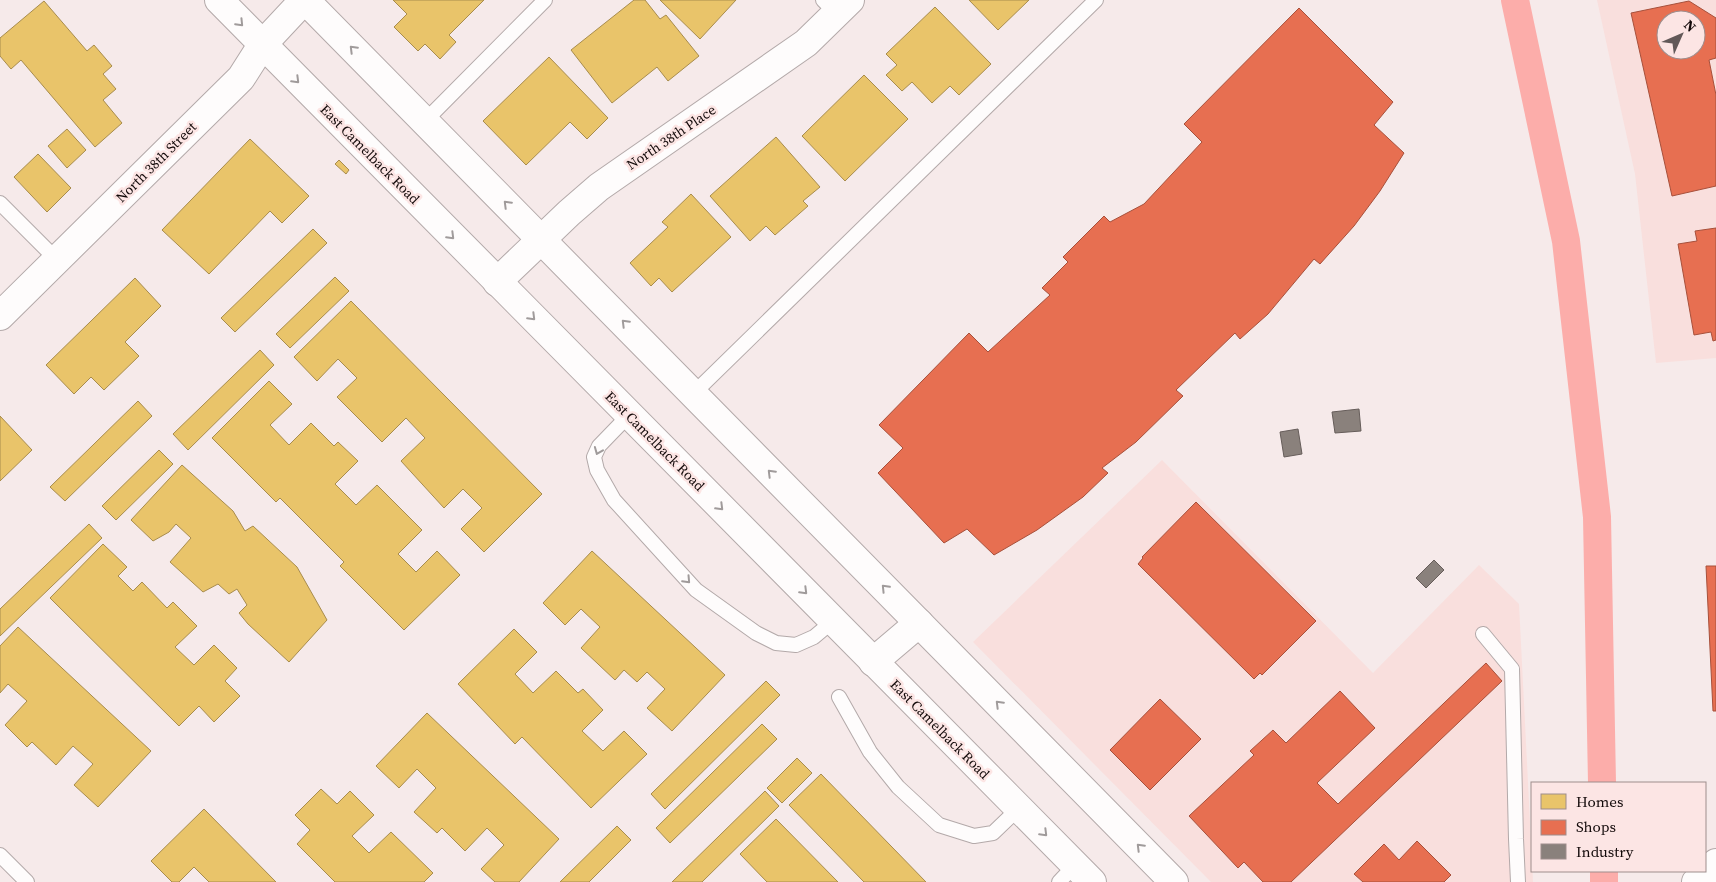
<svg xmlns="http://www.w3.org/2000/svg" width="1716" height="882" viewBox="0 0 1716 882" font-family="'Source Serif 4',serif">
<style>
.built{fill:#f9dfdd;fill-rule:evenodd}
.homes{fill:#e9c46a;stroke:#a88c4d}
.shops{fill:#e76f51;stroke:#a7503b;fill-rule:evenodd}
.industry{fill:#8a817c;stroke:#665d5a}
.lines{fill:none;stroke-linecap:round;stroke-linejoin:round}
.canal{stroke:#fcadaa;stroke-width:28}
.service-casing{stroke:#b3a9a9;stroke-width:16}
.minor-casing{stroke:#b3a9a9;stroke-width:30}
.secondary-casing{stroke:#b3a9a9;stroke-width:30}
.primary-casing{stroke:#b3a9a9;stroke-width:30}
.service{stroke:#fefcfc;stroke-width:14}
.minor{stroke:#fefcfc;stroke-width:28}
.secondary{stroke:#fefcfc;stroke-width:28}
.primary{stroke:#fefcfc;stroke-width:28}
.oneway{stroke:#a09b9b}
.labels{text-anchor:middle;dominant-baseline:central;stroke-width:5;stroke-linejoin:round;paint-order:stroke}
.street-label{font-size:14px;fill:#120909;stroke:#fce5e4}
</style>
<rect width="100%" height="100%" fill="#f6eaea"/>
<g class="built">
<path d="M1597,0H1716V358L1656,363L1635,174ZM1666,20H1696V50H1666Z"/>
<polygon points="1162,460 1373,673 1479,565 1519,604 1533,882 1211,882 973,642"/>
</g>
<g class="homes">
<polygon points="393,0 484,0 449,35 456,42 440,59 425,44 418,51 394,27 407,14"/>
<polygon points="634,0 645,0 660,19 666,15 699,56 668,81 657,67 612,103 571,50"/>
<polygon points="660,0 736,0 700,39"/>
<polygon points="969,0 1029,0 998,30"/>
<polygon points="44,1 87,51 94,45 112,66 103,74 116,89 103,100 122,123 95,147 21,60 11,69 0,56 0,38"/>
<polygon points="935,7 991,64 959,95 950,86 932,103 912,82 902,91 886,75 897,65 886,54"/>
<polygon points="549,57 608,118 587,139 570,122 526,165 483,121"/>
<polygon points="864,75 908,119 845,181 802,136"/>
<polygon points="67,129 86,150 67,168 48,146"/>
<polygon points="776,137 820,187 803,201 808,206 775,235 766,226 750,241 710,196"/>
<polygon points="250,139 309,196 282,223 270,211 209,274 162,230"/>
<polygon points="38,154 71,188 47,212 14,177"/>
<polygon points="339,160 349,170 346,174 335,164"/>
<polygon points="691,194 731,237 672,292 659,278 651,286 630,263 668,227 662,222"/>
<polygon points="313,229 327,243 235,332 221,318"/>
<polygon points="335,277 349,291 290,348 276,334"/>
<polygon points="135,278 161,306 125,342 139,356 104,390 91,377 74,394 46,365"/>
<polygon points="351,301 542,494 484,552 461,529 482,508 463,489 444,508 401,461 425,438 406,418 382,442 337,397 357,378 338,359 317,381 294,357"/>
<polygon points="260,350 274,365 188,450 173,434"/>
<polygon points="269,381 292,404 270,425 289,445 311,423 334,446 338,442 358,461 335,484 356,505 377,485 422,530 398,554 416,572 437,551 460,575 404,630 340,566 344,562 280,498 276,502 212,438"/>
<polygon points="138,401 152,416 65,501 50,487"/>
<polygon points="0,416 32,450 0,481"/>
<polygon points="159,450 173,464 116,520 102,506"/>
<polygon points="182,465 233,511 245,531 253,526 297,567 327,620 289,662 248,624 239,613 247,605 237,589 229,594 218,584 203,592 170,562 191,538 176,524 169,532 153,541 131,520"/>
<polygon points="89,524 102,538 0,636 0,609"/>
<polygon points="103,544 127,567 118,576 133,591 142,582 167,608 173,602 197,626 175,647 194,665 214,645 237,668 225,681 240,696 214,722 199,706 179,726 50,598"/>
<polygon points="592,551 725,675 672,731 647,708 665,689 647,672 637,682 624,670 615,680 581,648 600,627 581,609 565,625 543,603"/>
<polygon points="18,627 151,751 98,807 74,785 93,764 73,746 56,765 32,742 27,747 5,725 27,701 8,684 0,693 0,646"/>
<polygon points="514,629 537,652 515,674 533,693 556,671 578,693 583,689 603,710 582,731 603,751 624,731 647,754 591,808 522,737 515,744 458,684"/>
<polygon points="766,681 780,695 665,809 651,794"/>
<polygon points="427,713 559,839 519,882 495,882 481,869 504,845 487,828 465,851 442,828 437,833 414,812 436,788 417,769 399,788 376,766"/>
<polygon points="762,724 777,739 670,843 656,828"/>
<polygon points="797,758 812,773 782,803 767,788"/>
<polygon points="821,774 926,882 864,882 789,805"/>
<polygon points="321,789 337,804 350,791 374,815 352,836 369,853 391,832 433,873 424,882 335,882 297,844 310,830 295,815"/>
<polygon points="765,791 779,806 702,882 672,882"/>
<polygon points="204,809 276,882 209,882 194,867 179,882 172,882 151,861"/>
<polygon points="776,819 838,882 767,882 740,854"/>
<polygon points="617,826 631,840 589,882 560,882"/>
</g>
<g class="shops">
<path d="M1689,1L1716,18V58L1709,60L1716,95V186L1672,196L1631,13ZM1666,20H1696V50H1666Z"/>
<polygon points="1299,8 1393,102 1374,125 1404,153 1380,191 1354,226 1320,264 1314,259 1268,314 1240,339 1235,333 1176,390 1183,396 1136,442 1102,468 1108,473 1083,497 1037,530 994,555 967,529 944,543 878,473 903,448 879,425 969,333 988,352 1050,295 1042,288 1068,262 1063,257 1104,216 1110,222 1144,204 1202,142 1184,124"/>
<polygon points="1716,228 1716,340 1713,341 1711,332 1694,335 1678,244 1697,241 1695,231"/>
<polygon points="1196,502 1316,621 1262,675 1260,673 1254,679 1138,564 1143,558 1142,557"/>
<polygon points="1706,566 1716,566 1716,711 1713,711"/>
<polygon points="1486,663 1502,681 1291,882 1263,882 1244,862 1238,868 1189,816 1254,755 1250,751 1273,730 1286,743 1340,691 1375,728 1317,783 1338,804"/>
<polygon points="1160,699 1201,739 1150,790 1110,750"/>
<polygon points="1417,841 1451,875 1444,882 1363,882 1354,874 1384,844 1399,860"/>
</g>
<g class="industry">
<polygon points="1359,409 1361,431 1335,433 1332,412"/>
<polygon points="1298,429 1302,454 1284,457 1280,432"/>
<polygon points="1434,560 1444,570 1426,588 1416,578"/>
</g>
<g class="lines">
<g class="canal">
<polyline points="1515,0 1566,241 1597,517 1602,783"/>
<polyline points="1604,871 1604,882"/>
</g>
<defs>
<g id="service">
<polyline points="823,0 836,13"/>
<polyline points="425,121 545,0"/>
<polyline points="0,203 57,260"/>
<polyline points="693,394 1096,0"/>
<polyline points="629,415 599,446 594,457 597,470 614,500 696,590 756,633 776,643 796,645 814,637 833,621"/>
<polyline points="1483,634 1512,669 1516,839 1518,882"/>
<polyline points="839,697 870,752 898,787 939,825 974,836 993,833 1019,808"/>
<polyline points="0,855 27,882"/>
<polyline points="1059,882 1075,865"/>
</g>
<g id="minor">
<polyline points="497,282 569,213 599,187 806,43 850,0"/>
<polyline points="0,316 241,78 262,45 304,0"/>
</g>
<polyline id="secondary" points="1696,882 1716,863"/>
<g id="primary">
<polyline points="219,0 1092,882"/>
<polyline points="305,0 1174,882"/>
<polyline points="873,662 919,623"/>
</g>
</defs>
<use href="#service" class="service-casing"/>
<use href="#minor" class="minor-casing"/>
<use href="#secondary" class="secondary-casing"/>
<use href="#primary" class="primary-casing"/>
<use href="#service" class="service"/>
<use href="#minor" class="minor"/>
<use href="#secondary" class="secondary"/>
<use href="#primary" class="primary"/>
</g>
<defs><path id="oneway-chevron" d="M-2-3.5L2.5 0L-2 3.5" fill="none" stroke-width="1.6" stroke-linecap="round" stroke-linejoin="round" transform="scale(1.25)"/></defs>
<g class="oneway">
<use href="#oneway-chevron" transform="translate(240 23) rotate(46)"/>
<use href="#oneway-chevron" transform="translate(353 49) rotate(-135)"/>
<use href="#oneway-chevron" transform="translate(296 80) rotate(45)"/>
<use href="#oneway-chevron" transform="translate(507 204) rotate(-135)"/>
<use href="#oneway-chevron" transform="translate(451 236) rotate(45)"/>
<use href="#oneway-chevron" transform="translate(532 317) rotate(45)"/>
<use href="#oneway-chevron" transform="translate(625 323) rotate(-135)"/>
<use href="#oneway-chevron" transform="translate(598 451) rotate(112)"/>
<use href="#oneway-chevron" transform="translate(771 473) rotate(-135)"/>
<use href="#oneway-chevron" transform="translate(720 507) rotate(45)"/>
<use href="#oneway-chevron" transform="translate(687 580) rotate(47)"/>
<use href="#oneway-chevron" transform="translate(885 588) rotate(-134)"/>
<use href="#oneway-chevron" transform="translate(804 591) rotate(45)"/>
<use href="#oneway-chevron" transform="translate(999 704) rotate(-135)"/>
<use href="#oneway-chevron" transform="translate(1044 833) rotate(45)"/>
<use href="#oneway-chevron" transform="translate(1140 847) rotate(-135)"/>
</g>
<g class="labels">
<g class="street-label">
<text transform="translate(671 137) rotate(-34)">North 38th Place</text>
<text transform="translate(370 154) rotate(45)">East Camelback Road</text>
<text transform="translate(156 162) rotate(-45)">North 38th Street</text>
<text transform="translate(655 441) rotate(45)">East Camelback Road</text>
<text transform="translate(940 729) rotate(45)">East Camelback Road</text>
</g>
</g>
<rect x="1531" y="782" width="175" height="90" fill="#fce5e4" stroke="#9e8d8c"/>
<rect x="1541" y="794" width="25" height="15" fill="#e9c46a" stroke="#9e8d8c"/>
<text x="1576" y="807" font-size="15" fill="#120909">Homes</text>
<rect x="1541" y="820" width="25" height="15" fill="#e76f51" stroke="#9e8d8c"/>
<text x="1576" y="832" font-size="15" fill="#120909">Shops</text>
<rect x="1541" y="844" width="25" height="15" fill="#8a817c" stroke="#9e8d8c"/>
<text x="1576" y="857" font-size="15" fill="#120909">Industry</text>
<g transform="translate(1681 35) rotate(45)"><circle r="24" fill="#fce5e4" stroke="#9e8d8c"/>
<path d="M0-4L9 19L0 12L-9 19Z" fill="#625858"/>
<text y="-8" font-size="14" font-weight="bold" text-anchor="middle" fill="#120909">N</text>
</g>
</svg>
